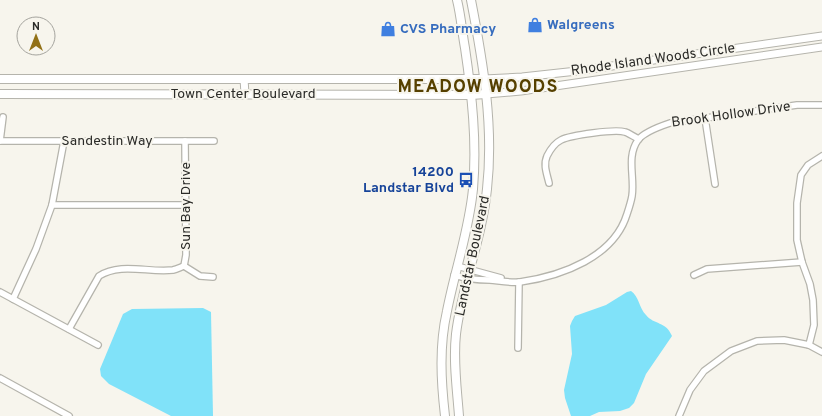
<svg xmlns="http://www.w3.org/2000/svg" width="822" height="416" viewBox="0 0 822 416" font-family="Overpass,sans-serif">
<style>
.water{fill:#80e2f9}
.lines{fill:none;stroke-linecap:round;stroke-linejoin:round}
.minor-casing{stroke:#b5b4ac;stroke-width:8}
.tertiary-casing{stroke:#b5b4ac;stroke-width:9}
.secondary-casing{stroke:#b5b4ac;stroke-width:10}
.minor{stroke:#fff;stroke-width:5.5}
.tertiary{stroke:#fff;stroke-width:7}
.secondary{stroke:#fff;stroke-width:8}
.labels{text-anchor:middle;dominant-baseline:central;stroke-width:4;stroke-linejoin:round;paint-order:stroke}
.shop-label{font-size:14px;font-weight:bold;fill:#366cbe;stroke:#f7f5ed;text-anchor:start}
.street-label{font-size:14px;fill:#2b2b28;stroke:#f7f5ed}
.transit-label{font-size:14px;font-weight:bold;fill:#164399;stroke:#f7f5ed;text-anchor:end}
.district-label{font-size:18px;font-weight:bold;letter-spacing:1px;fill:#564000;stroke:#f7f5ed}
</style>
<rect width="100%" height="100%" fill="#f7f5ed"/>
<g class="water">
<path d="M631,291C639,296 639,308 646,315C654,325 666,321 672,336L646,374L634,403L629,408L620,411L599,412L590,416H571L565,398L564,390L572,354L570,326L572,321L575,316L606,305L627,292Z"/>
<polygon points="203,308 211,312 213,416 171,416 109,384 101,376 100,369 123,314 132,309"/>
</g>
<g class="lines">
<defs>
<g id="minor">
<polyline points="705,118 715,184"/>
<polyline points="0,141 214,141"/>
<polyline points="0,141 3,117"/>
<path d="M549,183C547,174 543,165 547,156C550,150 555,143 561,140C571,135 615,129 625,132C629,133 634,137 639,139"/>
<polyline points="52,205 185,205"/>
<polyline points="184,266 186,255 185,141"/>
<polyline points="184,266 200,276 213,277"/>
<polyline points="457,266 501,278"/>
<path d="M454,275C466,279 477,280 490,280C500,281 511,283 520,282C562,276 614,257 627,214C629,208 631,202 632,196C635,177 626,157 638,140C644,132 661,126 670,123L797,105H822"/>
<polyline points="694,275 707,269 802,262"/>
<polyline points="0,292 98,345"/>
<polyline points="13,299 36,249 52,205 64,141"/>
<path d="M69,329L99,276C121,262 148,273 173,270C177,269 181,267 184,266"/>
<polyline points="809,345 814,325 813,300 810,284 802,262 797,240 797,203 801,175 808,165 822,156"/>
<polyline points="518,348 519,282"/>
<polyline points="0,378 69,416"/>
<polyline points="679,416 690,390 704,371 731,351 757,341 784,340 809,345 822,352"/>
</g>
<g id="tertiary">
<polyline points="244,79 245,94"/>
<polyline points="484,79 522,77 577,71 822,36"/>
<polyline points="486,94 521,91 822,47"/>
</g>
<g id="secondary">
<polyline points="0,79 484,79"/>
<polyline points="0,94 471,95 486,94"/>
<path d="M445,416C441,381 439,346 447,311C455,270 469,231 473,189C477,142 472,95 465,48C462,32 461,16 457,0"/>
<path d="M459,416C457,389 453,361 456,334C462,285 482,239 487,189C494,126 483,62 471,0"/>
</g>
</defs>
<use href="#minor" class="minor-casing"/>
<use href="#tertiary" class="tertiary-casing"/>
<use href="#secondary" class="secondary-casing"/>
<use href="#minor" class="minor"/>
<use href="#tertiary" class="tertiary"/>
<use href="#secondary" class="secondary"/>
</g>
<defs>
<symbol id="shop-bare" viewBox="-9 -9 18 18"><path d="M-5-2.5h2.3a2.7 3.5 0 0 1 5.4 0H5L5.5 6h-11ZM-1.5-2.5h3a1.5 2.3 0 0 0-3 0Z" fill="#3f7fe0" stroke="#f7f5ed" stroke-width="2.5" paint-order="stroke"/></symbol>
<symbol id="bus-bare" viewBox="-9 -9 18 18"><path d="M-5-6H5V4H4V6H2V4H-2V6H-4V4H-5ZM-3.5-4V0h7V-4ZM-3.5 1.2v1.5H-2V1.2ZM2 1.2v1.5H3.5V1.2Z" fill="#1a4fb4" stroke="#f7f5ed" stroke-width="2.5" paint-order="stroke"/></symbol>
</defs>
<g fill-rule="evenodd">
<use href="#shop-bare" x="524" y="14" width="22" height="22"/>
<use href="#shop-bare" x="377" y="18" width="22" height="22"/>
<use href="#bus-bare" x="455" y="169" width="22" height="22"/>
</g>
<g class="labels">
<g class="shop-label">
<text x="547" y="25">Walgreens</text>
<text x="400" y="29">CVS Pharmacy</text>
</g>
<g class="street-label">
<text transform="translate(653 60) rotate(-8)">Rhode Island Woods Circle</text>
<text x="243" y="94">Town Center Boulevard</text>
<text transform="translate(731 115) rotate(-8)">Brook Hollow Drive</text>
<text x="107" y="141">Sandestin Way</text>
<text transform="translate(186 206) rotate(-90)">Sun Bay Drive</text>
<text transform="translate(473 256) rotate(-78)">Landstar Boulevard</text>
</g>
<g class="transit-label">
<text x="454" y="172">14200<tspan x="454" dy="16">Landstar Blvd</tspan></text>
</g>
<g class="district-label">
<text x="478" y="87">MEADOW WOODS</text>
</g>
</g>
<g transform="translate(36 36)"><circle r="19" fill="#f7f5ed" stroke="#a5a49e"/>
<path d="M0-3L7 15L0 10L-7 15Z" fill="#927117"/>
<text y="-6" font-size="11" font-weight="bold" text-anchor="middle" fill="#2b2b28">N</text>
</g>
</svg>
